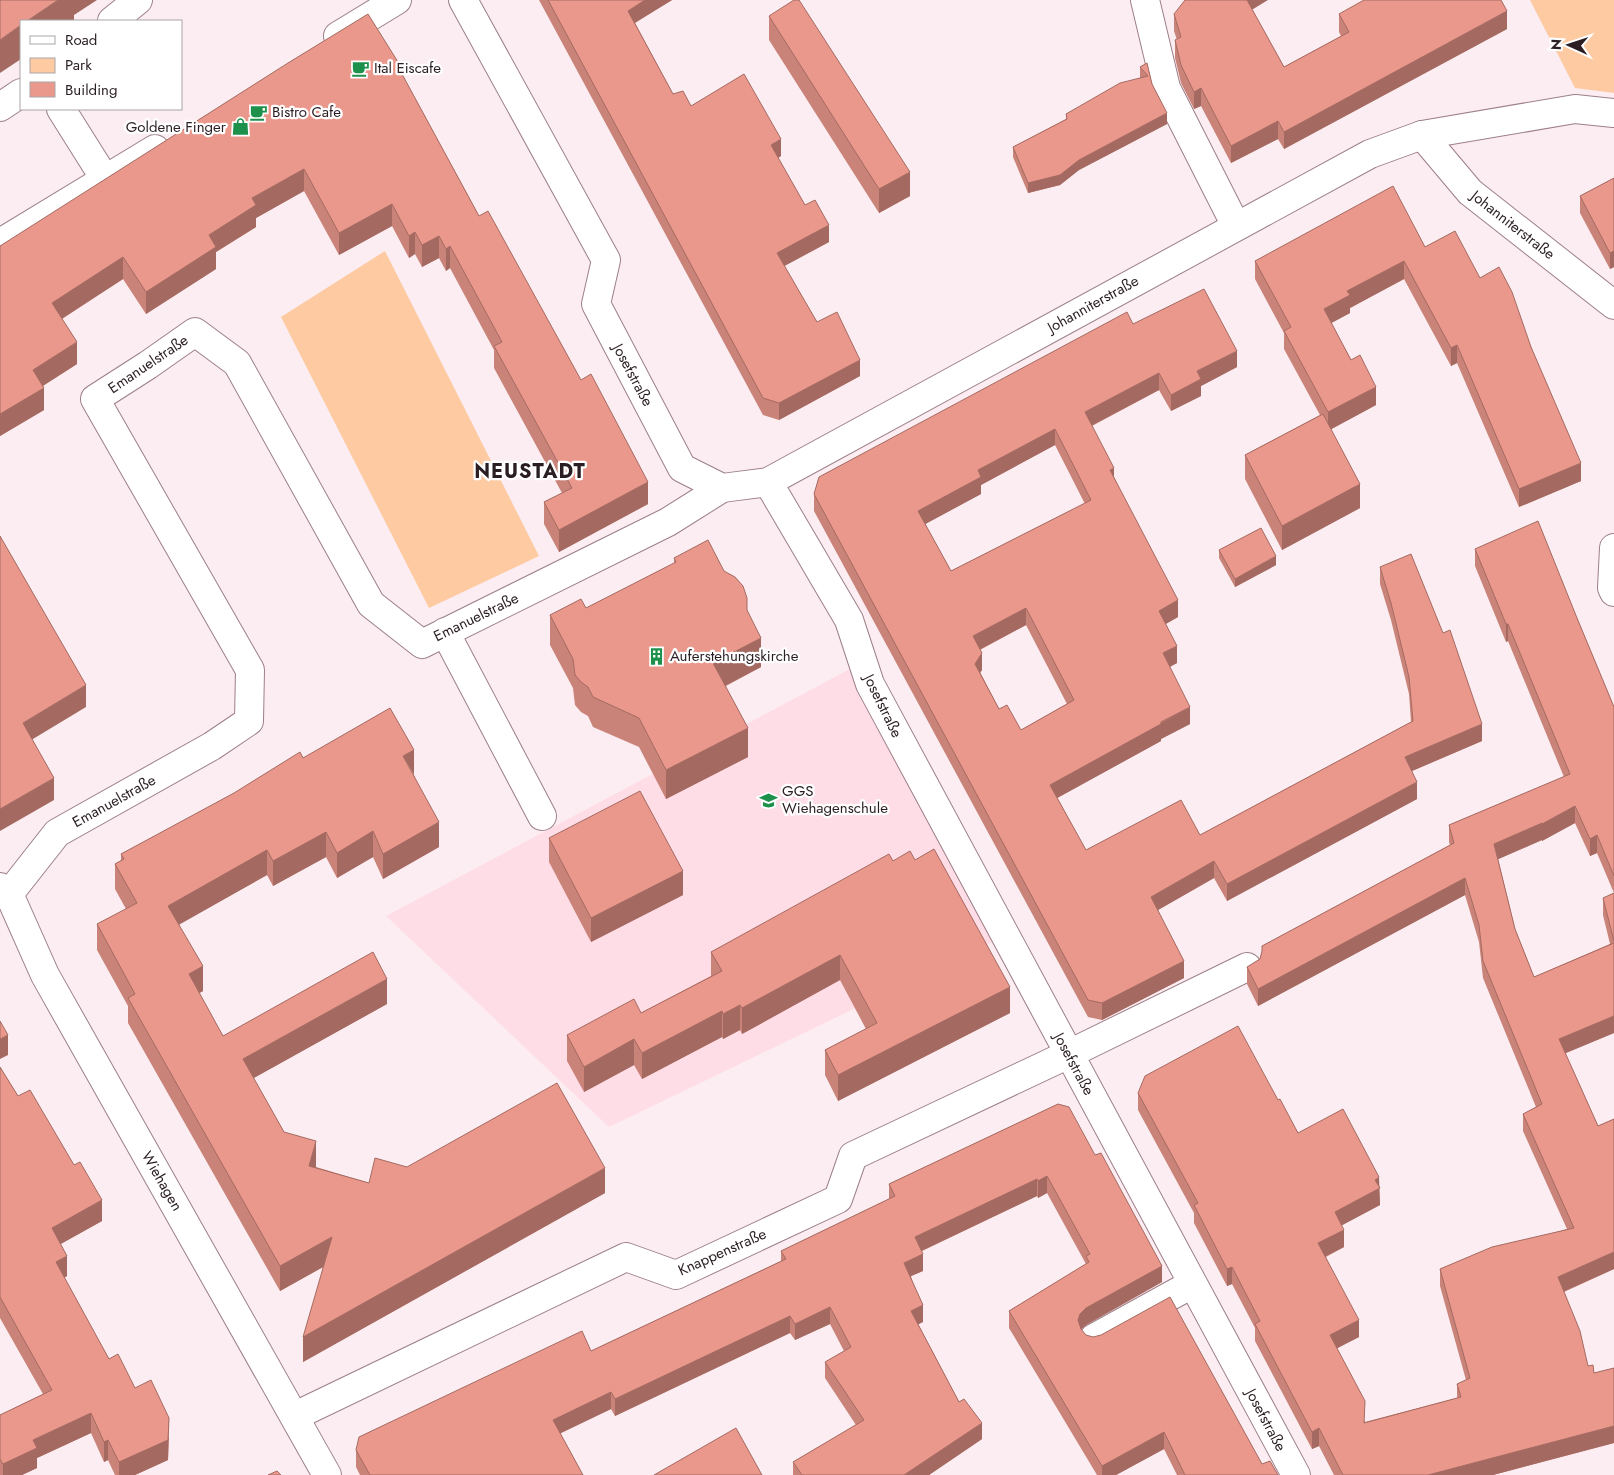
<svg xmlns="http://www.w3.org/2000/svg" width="1614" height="1475" viewBox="0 0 1614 1475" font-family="Jost,sans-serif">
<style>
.built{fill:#ffdde7}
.green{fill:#fecaa2}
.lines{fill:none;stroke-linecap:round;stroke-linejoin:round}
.minor-casing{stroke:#9d7f88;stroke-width:30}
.minor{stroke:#fff;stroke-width:28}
.wall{fill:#ca8378;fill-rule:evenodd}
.shaded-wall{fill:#a46a62}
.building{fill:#eb988c;stroke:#a46a62;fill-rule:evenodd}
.labels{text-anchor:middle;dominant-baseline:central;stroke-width:4.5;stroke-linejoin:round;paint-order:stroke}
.poi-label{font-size:15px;fill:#2a1e22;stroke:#fff;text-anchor:start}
.street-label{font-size:15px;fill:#2a1e22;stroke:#fff}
.district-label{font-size:20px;font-weight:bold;letter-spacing:1px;fill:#2a1e22;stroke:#fff}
</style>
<rect width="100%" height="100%" fill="#fbedf1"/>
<polygon class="built" points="863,662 1005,936 609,1127 386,916"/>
<g class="green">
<polygon points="1530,0 1614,0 1614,93 1575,88"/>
<polygon points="385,251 539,556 429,608 281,317"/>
</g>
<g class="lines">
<defs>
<g id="minor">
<polyline points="463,0 606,260 596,304 682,468 722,488 768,482 1370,154 1422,135 1575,109 1614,113"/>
<polyline points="1145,0 1166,88 1236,226"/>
<polyline points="112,21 138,0"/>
<polyline points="338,36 397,0"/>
<polyline points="0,107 21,93"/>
<polyline points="61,109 105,179"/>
<polyline points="1422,135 1470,192 1614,305"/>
<polyline points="0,243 155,149"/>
<polyline points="768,482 849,620 870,684 1296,1475"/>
<polyline points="1614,548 1612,588 1614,592"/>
<polyline points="445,632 542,816"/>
<polyline points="0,887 9,894 45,975 327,1475"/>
<polyline points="9,894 57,833 212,746 249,721 250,670 95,399 148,365 195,332 237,363 371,604 422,644 668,522 722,488"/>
<polyline points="1094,1338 1192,1284"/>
<polyline points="295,1416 626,1257 676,1275 838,1199 853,1156 1069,1054 1247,967"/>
</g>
</defs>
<use href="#minor" class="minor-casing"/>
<use href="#minor" class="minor"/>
</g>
<g class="wall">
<polygon points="539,0 672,0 635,23 673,94 691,106 781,156 778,158 805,205 829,242 784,266 817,322 860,376 779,420 763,415"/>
<polygon points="1252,10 1284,67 1341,36 1339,32 1339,14 1507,29 1284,149 1278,139 1231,163 1201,106 1194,109 1181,83 1175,58 1175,40 1177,40 1174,31 1174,14"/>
<polygon points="769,16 910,196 879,213 769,40"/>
<polygon points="1147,63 1152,84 1167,124 1079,170 1060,185 1028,193 1013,157 1013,147 1066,119 1066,114 1140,78 1140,67"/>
<polygon points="398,67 479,216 648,504 559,552 544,524 544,502 562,493 494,368 494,350 450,268 446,271 439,258 422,267 415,254 409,258 392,226 339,255 304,191 256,218 256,227 216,252 216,269 146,314 123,279 62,319 77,364 43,386 44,410 0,436 0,246"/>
<polygon points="1614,178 1614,267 1610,269 1580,213 1580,196"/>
<polygon points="1425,247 1480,278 1531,347 1581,481 1519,507 1457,363 1451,366 1404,279 1350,308 1350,313 1331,323 1376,405 1331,429 1360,508 1282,550 1245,479 1245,455 1320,415 1284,349 1284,333 1255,279 1255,261"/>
<path d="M1133,324L1237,367L1201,386V396L1171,411L1159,390L1092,426L1114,477L1178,617L1165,624L1177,663L1170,667L1190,724L1161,739V741L1057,798L1086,850L1200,835L1411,722L1409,694L1391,620L1380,584V567L1482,741L1412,771L1417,799L1227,901L1214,878L1158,910L1184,978L1102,1020L1088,1017L814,511V494ZM1055,445L1085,504L951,571L925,524L981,494V485ZM1026,625L1067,704L1021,730L999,709L980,672L982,670L980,650Z"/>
<path d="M1475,549L1577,618L1614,707V1033L1565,1053L1598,1126L1614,1119V1269L1564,1292L1588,1366L1594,1373L1614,1368V1443L1493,1475H1334L1319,1446L1312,1449L1255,1341V1328L1232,1284L1227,1286L1194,1223V1213L1138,1110V1093L1278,1100L1298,1133L1379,1187L1380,1205L1342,1225L1344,1247L1326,1257L1359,1337L1337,1348L1365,1422L1457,1398V1384L1466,1380L1440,1286V1269L1567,1229L1523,1131V1114L1536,1107L1483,978L1479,942L1465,895L1258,1006L1247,984V967L1260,959L1262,953V946L1450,845L1449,842V825L1564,777L1508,641L1506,642L1475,566ZM1575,823L1590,856L1597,853L1614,893L1603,898V915L1610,944L1534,977L1515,929L1498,859L1542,840V841Z"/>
<polygon points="1219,550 1276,565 1235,587 1219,558"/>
<polygon points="674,558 747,610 761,667 726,686 748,757 666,799 639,747 593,727 588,716 581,712 575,705 573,688 550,645 550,615 586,608 674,564"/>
<polygon points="303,758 414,775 439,847 383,879 373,857 337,878 326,857 273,886 267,875 179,924 203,991 199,993 223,1036 387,1004 253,1078 284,1132 316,1166 316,1167 369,1183 407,1167 605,1193 303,1362 323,1267 280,1291 128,1023 128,1006 97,950 97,924 126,909 115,889 115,864 121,860 121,854"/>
<polygon points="549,838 683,895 591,942 549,862"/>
<polygon points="915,860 1010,1013 838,1101 825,1075 825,1050 866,1029 840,980 742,1034 740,1030 723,1039 722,1037 642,1079 634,1065 584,1092 567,1061 567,1035 641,1013 711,976 711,952 893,861"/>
<polygon points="0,1067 18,1096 102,1221 60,1244 67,1276 64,1278 109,1359 135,1388 169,1438 168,1460 135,1475 115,1475 108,1460 104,1462 91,1433 37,1458 37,1468 22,1475 0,1475 0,1415 43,1394 0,1318"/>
<polygon points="1058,1104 1162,1282 1086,1325 1081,1330 1086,1335 1262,1464 1278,1475 1177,1475 1164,1449 1116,1475 1097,1475 1009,1328 1009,1311 1086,1264 1047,1193 1038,1198 1037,1196 922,1251 923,1271 911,1276 923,1322 918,1324 959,1402 982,1439 929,1475 793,1475 793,1462 856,1425 825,1378 825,1362 844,1351 830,1324 795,1340 790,1333 615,1416 611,1409 560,1433 583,1475 360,1475 356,1467 356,1450 591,1351 781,1261 781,1251 889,1199 889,1184"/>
</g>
<g class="shaded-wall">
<polygon points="58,0 97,0 74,15 74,21 27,21"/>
<polygon points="645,0 672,0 628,27 628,11"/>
<polygon points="1245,0 1268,0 1245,14"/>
<polygon points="1507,11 1507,29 1284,149 1284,132"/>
<polygon points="21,25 21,59 0,73 0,40"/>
<polygon points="1201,88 1201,106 1194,109 1194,92"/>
<polygon points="1167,113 1167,124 1079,170 1060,185 1028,193 1028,183 1079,160"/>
<polygon points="1278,121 1278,139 1231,163 1231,146"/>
<polygon points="781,139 781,156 771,162 771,145"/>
<polygon points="304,169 304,191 256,218 256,227 216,252 216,269 146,314 146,292 209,235 252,198"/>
<polygon points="910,172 910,196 879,213 879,189"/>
<polygon points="392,204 392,226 339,255 339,233"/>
<polygon points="829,225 829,242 777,270 777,253"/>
<polygon points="415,232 415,254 409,258 409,236"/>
<polygon points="439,236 439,258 422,267 422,245"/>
<polygon points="450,246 450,268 446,271 446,249"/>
<polygon points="1614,251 1614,267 1610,269 1610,253"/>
<polygon points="123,257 123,279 52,325 52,303"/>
<polygon points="1404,261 1404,279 1350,308 1350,313 1324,327 1324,309 1347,291"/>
<polygon points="77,342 77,364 33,392 33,370"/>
<polygon points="1457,345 1457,363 1451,366 1451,348"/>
<polygon points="1237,351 1237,367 1201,386 1201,396 1171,411 1171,395 1197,371"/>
<polygon points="860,360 860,376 779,420 779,403"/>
<polygon points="1159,373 1159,390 1085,429 1085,412"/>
<polygon points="1376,387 1376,405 1328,431 1328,412"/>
<polygon points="44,388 44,410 0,436 0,414"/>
<polygon points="1055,429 1055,445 981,485 981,494 918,528 918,511 978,470"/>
<polygon points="1581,463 1581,481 1519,507 1519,489"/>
<polygon points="1114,468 1114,485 1110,470"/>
<polygon points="648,482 648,504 559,552 559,530"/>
<polygon points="1360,484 1360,508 1282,550 1282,526"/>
<polygon points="1276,556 1276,565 1235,587 1235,579"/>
<polygon points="1178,600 1178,617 1159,628 1159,611"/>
<polygon points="1026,608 1026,625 973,653 973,636"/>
<polygon points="1506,624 1508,624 1508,641 1506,642"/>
<polygon points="761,638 761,667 713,692 713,663"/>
<polygon points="1177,646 1177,663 1163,670 1163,653"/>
<polygon points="982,653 982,670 975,681 975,664"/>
<polygon points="86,685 86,707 23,745 23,723"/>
<polygon points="1190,707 1190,724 1161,739 1161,741 1050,802 1050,785"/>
<polygon points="1482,724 1482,741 1405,774 1405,757"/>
<polygon points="748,728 748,757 666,799 666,770"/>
<polygon points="414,750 414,775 403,756"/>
<polygon points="54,778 54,800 0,831 0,809"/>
<polygon points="1417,782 1417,799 1227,901 1227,884"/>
<polygon points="1575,806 1575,823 1542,841 1542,824"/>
<polygon points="439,822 439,847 383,879 383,854"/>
<polygon points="1542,823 1542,840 1494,861 1494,844"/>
<polygon points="373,831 373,857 337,878 337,853"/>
<polygon points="326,832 326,857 273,886 273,861"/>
<polygon points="1597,835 1597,853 1590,856 1590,839"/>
<polygon points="267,850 267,875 168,931 168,906"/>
<polygon points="1214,861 1214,878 1151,914 1151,897"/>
<polygon points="683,871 683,895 591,942 591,918"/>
<polygon points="1465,878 1465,895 1258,1006 1258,989"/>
<polygon points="840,955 840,980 742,1034 742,1008"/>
<polygon points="1184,961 1184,978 1102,1020 1102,1003"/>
<polygon points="203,966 203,991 189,999 189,974"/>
<polygon points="387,979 387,1004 243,1084 243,1059"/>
<polygon points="1010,987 1010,1013 838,1101 838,1075"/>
<polygon points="740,1005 740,1030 723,1039 723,1014"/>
<polygon points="722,1011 722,1037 642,1079 642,1053"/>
<polygon points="1614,1016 1614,1033 1559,1056 1559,1039"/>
<polygon points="8,1035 8,1055 0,1059 0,1039"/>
<polygon points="634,1039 634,1065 584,1092 584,1067"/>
<polygon points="316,1141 316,1166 309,1191 309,1166"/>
<polygon points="605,1168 605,1193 303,1362 303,1337"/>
<polygon points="1047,1176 1047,1193 1038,1198 1038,1181"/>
<polygon points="1379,1177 1380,1205 1335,1229 1335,1212 1375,1180"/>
<polygon points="1037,1179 1037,1196 915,1254 915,1237"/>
<polygon points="102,1200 102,1221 52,1249 52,1228"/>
<polygon points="1344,1230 1344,1247 1318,1260 1318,1243"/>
<polygon points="332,1237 332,1262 280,1291 280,1266"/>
<polygon points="1614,1252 1614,1269 1558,1294 1558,1277"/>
<polygon points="923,1254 923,1271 904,1279 904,1263"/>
<polygon points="67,1256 67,1276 56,1282 56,1262"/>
<polygon points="1162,1266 1162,1282 1086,1325 1080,1330 1078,1320 1080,1314 1086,1308"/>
<polygon points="1232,1267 1232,1284 1227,1286 1227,1269"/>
<polygon points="923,1305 923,1322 911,1328 911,1311"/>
<polygon points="830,1307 830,1324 795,1340 795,1324"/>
<polygon points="790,1316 790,1333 615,1416 615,1399"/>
<polygon points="1359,1320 1359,1337 1330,1352 1330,1335"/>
<polygon points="611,1392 611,1409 553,1437 553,1420"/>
<polygon points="91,1413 91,1433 37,1458 37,1468 22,1475 3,1475 3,1464 33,1440"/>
<polygon points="169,1418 168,1460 135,1475 119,1475 119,1462"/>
<polygon points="982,1423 982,1439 929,1475 904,1475"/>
<polygon points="1614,1426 1614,1443 1493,1475 1428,1475"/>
<polygon points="1319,1428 1319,1446 1312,1449 1312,1432"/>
<polygon points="1164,1432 1164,1449 1116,1475 1102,1475 1102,1466"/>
<polygon points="108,1440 108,1460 104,1462 104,1442"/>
</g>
<g class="building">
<polygon points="0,0 58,0 27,21 21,21 21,25 0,40"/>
<polygon points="548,0 645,0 628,11 673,94 683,91 691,106 744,74 781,139 771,145 805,205 815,200 829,225 777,253 817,322 837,312 860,360 779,403 763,398"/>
<polygon points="794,0 799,0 910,172 879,189 769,16"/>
<polygon points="1185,0 1247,0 1284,67 1349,32 1339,14 1364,0 1501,0 1507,11 1284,132 1278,121 1231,146 1201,88 1194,92 1181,65 1175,40 1181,37 1174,14"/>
<polygon points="368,14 398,62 396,63 479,216 488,211 581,380 591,374 648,482 559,530 544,502 572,488 494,346 502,342 450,246 446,249 439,236 422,245 415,232 409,236 392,204 339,233 304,169 252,198 256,205 209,235 216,247 146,292 123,257 52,303 77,342 33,370 44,388 0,414 0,246 288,63"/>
<polygon points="1147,63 1152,84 1167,113 1079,160 1060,175 1028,183 1013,147 1067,119 1066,114 1120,83 1148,76 1140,67"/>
<polygon points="1614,178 1614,251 1610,253 1580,196"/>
<polygon points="1393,186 1425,247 1455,231 1480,278 1499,267 1512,292 1531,347 1581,463 1519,489 1457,345 1451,348 1404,261 1347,291 1350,295 1324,309 1351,360 1360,355 1376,387 1328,412 1284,331 1291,327 1255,261"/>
<path d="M1204,289L1237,351L1197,371L1201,379L1171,395L1159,373L1085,412L1114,468L1110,470L1178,600L1159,611L1177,646L1163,653L1190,707L1161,722V724L1050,785L1086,850L1181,800L1200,835L1413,721L1409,677L1391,603L1380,567L1411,554L1443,633L1450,630L1482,724L1405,757L1417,782L1227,884L1214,861L1151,897L1184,961L1102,1003L1088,1000L814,494L819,477L1127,312L1133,324ZM1055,429L1091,500L951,571L918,511L981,477L978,470ZM1026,608L1074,700L1021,730L1007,705L999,709L975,664L982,653L973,636Z"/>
<polygon points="1323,414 1360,484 1282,526 1245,455"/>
<polygon points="1538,521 1577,618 1614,707 1614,876 1597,835 1590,839 1575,806 1542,824 1542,823 1494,844 1515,929 1534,977 1614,943 1614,1016 1559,1039 1598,1126 1614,1119 1614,1252 1558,1277 1580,1331 1588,1366 1593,1365 1594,1373 1614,1368 1614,1426 1428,1475 1343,1475 1319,1428 1312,1432 1255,1324 1260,1321 1232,1267 1227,1269 1194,1205 1198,1203 1138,1093 1145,1076 1238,1026 1278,1100 1280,1099 1298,1133 1343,1109 1379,1177 1375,1180 1380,1188 1335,1212 1344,1230 1318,1243 1359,1320 1330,1335 1365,1401 1364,1423 1461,1397 1457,1384 1470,1378 1440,1269 1492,1247 1574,1228 1523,1114 1542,1104 1483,961 1479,925 1465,878 1258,989 1247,967 1260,959 1262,951 1262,946 1454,843 1449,825 1570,774 1508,624 1506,624 1475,549"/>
<polygon points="1261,528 1276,556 1235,579 1219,550"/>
<polygon points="0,536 86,685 23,723 54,778 0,809"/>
<polygon points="708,540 724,571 735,577 743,586 747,598 747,610 761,638 713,663 748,728 666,770 639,718 593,697 588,687 581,682 575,675 573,659 550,615 581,599 586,608 676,562 674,558"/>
<polygon points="390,708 414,750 403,756 439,822 383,854 373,831 337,853 326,832 273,861 267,850 168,906 203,966 189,974 223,1036 373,952 387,979 243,1059 284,1132 316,1141 309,1166 369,1183 375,1158 407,1167 557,1083 605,1168 303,1337 332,1237 280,1266 128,998 135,994 97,924 137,903 115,864 124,859 121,854 234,793 300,752 303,758"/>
<polygon points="640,791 683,871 591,918 549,838"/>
<polygon points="934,849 1010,987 838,1075 825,1050 877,1023 840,955 742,1008 740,1005 723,1014 722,1011 642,1053 634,1039 584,1067 567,1035 634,999 641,1013 722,971 711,952 889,854 893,861 910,851 915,860"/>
<polygon points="1614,893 1614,941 1603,898"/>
<polygon points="0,1021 8,1035 0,1039"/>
<polygon points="0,1067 18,1096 30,1090 74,1165 80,1162 102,1200 52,1228 67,1256 56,1262 109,1359 118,1354 135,1388 151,1380 169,1418 168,1440 119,1462 108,1440 104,1442 91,1413 33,1440 37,1448 3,1464 0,1459 0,1415 52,1390 0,1297"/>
<polygon points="1058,1104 1069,1107 1095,1155 1101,1153 1162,1266 1086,1308 1080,1314 1078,1320 1081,1329 1086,1335 1093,1337 1101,1335 1170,1297 1262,1464 1270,1461 1278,1475 1185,1475 1164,1432 1102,1466 1009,1311 1089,1262 1086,1256 1090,1254 1047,1176 1038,1181 1037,1179 915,1237 923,1254 904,1263 923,1305 911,1311 959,1402 964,1399 982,1423 904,1475 802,1475 793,1462 864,1420 825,1362 851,1347 830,1307 795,1324 790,1316 615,1399 611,1392 553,1420 583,1475 370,1475 356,1450 359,1437 582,1331 591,1351 786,1259 781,1251 895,1196 889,1184"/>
<polygon points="736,1428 762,1475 654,1475"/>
<polygon points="277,1471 281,1475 268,1475"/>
</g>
<defs>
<symbol id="cafe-bare" viewBox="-9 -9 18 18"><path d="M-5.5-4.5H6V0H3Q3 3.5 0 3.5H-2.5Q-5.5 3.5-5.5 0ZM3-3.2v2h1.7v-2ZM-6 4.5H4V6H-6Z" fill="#1d914c" stroke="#fff" stroke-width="2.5" paint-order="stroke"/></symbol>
<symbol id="shop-bare" viewBox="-9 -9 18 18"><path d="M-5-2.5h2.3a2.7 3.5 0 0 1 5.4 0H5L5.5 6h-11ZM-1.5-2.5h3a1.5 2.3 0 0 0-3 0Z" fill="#1d914c" stroke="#fff" stroke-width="2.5" paint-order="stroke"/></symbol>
<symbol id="building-bare" viewBox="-9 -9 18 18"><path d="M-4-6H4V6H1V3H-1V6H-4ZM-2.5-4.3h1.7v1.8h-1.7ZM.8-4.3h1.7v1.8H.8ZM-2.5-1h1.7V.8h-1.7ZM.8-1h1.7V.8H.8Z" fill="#1d914c" stroke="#fff" stroke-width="2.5" paint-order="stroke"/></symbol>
<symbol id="school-bare" viewBox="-9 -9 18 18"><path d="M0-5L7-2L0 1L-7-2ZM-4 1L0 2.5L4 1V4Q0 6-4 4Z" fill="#1d914c" stroke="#fff" stroke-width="2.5" paint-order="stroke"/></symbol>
</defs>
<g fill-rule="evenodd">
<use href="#cafe-bare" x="348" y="56" width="25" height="25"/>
<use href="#cafe-bare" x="246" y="100" width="25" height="25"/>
<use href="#shop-bare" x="228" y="114" width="25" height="25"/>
<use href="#building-bare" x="644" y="644" width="25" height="25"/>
<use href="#school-bare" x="756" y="788" width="25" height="25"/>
</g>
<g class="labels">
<g class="poi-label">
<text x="374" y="68">Ital Eiscafe</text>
<text x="272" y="112">Bistro Cafe</text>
<text x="226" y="127" text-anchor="end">Goldene Finger</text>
<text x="670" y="656">Auferstehungskirche</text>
<text x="782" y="791">GGS<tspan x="782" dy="17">Wiehagenschule</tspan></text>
</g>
<g class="street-label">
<text transform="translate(1513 225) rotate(38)">Johanniterstraße</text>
<text transform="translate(1093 304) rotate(-29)">Johanniterstraße</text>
<text transform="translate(148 364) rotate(-34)">Emanuelstraße</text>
<text transform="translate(633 375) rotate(62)">Josefstraße</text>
<text transform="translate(476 617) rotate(-26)">Emanuelstraße</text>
<text transform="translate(883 706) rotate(64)">Josefstraße</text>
<text transform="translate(114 801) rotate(-29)">Emanuelstraße</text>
<text transform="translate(1074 1064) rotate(62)">Josefstraße</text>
<text transform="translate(162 1181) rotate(60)">Wiehagen</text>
<text transform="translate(722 1252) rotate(-24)">Knappenstraße</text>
<text transform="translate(1266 1420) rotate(62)">Josefstraße</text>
</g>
<g class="district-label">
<text x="530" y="471">NEUSTADT</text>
</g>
</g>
<rect x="20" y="20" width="162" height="90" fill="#ffffff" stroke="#aaa5a7"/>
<rect x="30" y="36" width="25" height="8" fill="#ffffff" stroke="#aaa5a7"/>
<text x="65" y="45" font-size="15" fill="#2a1e22">Road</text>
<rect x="30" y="58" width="25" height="15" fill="#fecaa2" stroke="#aaa5a7"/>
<text x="65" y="70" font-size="15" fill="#2a1e22">Park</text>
<rect x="30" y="82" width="25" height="15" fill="#eb988c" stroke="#aaa5a7"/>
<text x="65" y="95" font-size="15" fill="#2a1e22">Building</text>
<g transform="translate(1569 45) rotate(273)" stroke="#ffffff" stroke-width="4" paint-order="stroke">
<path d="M0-4L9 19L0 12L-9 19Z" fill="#2a1e22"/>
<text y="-8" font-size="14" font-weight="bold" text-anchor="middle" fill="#2a1e22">N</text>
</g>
</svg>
